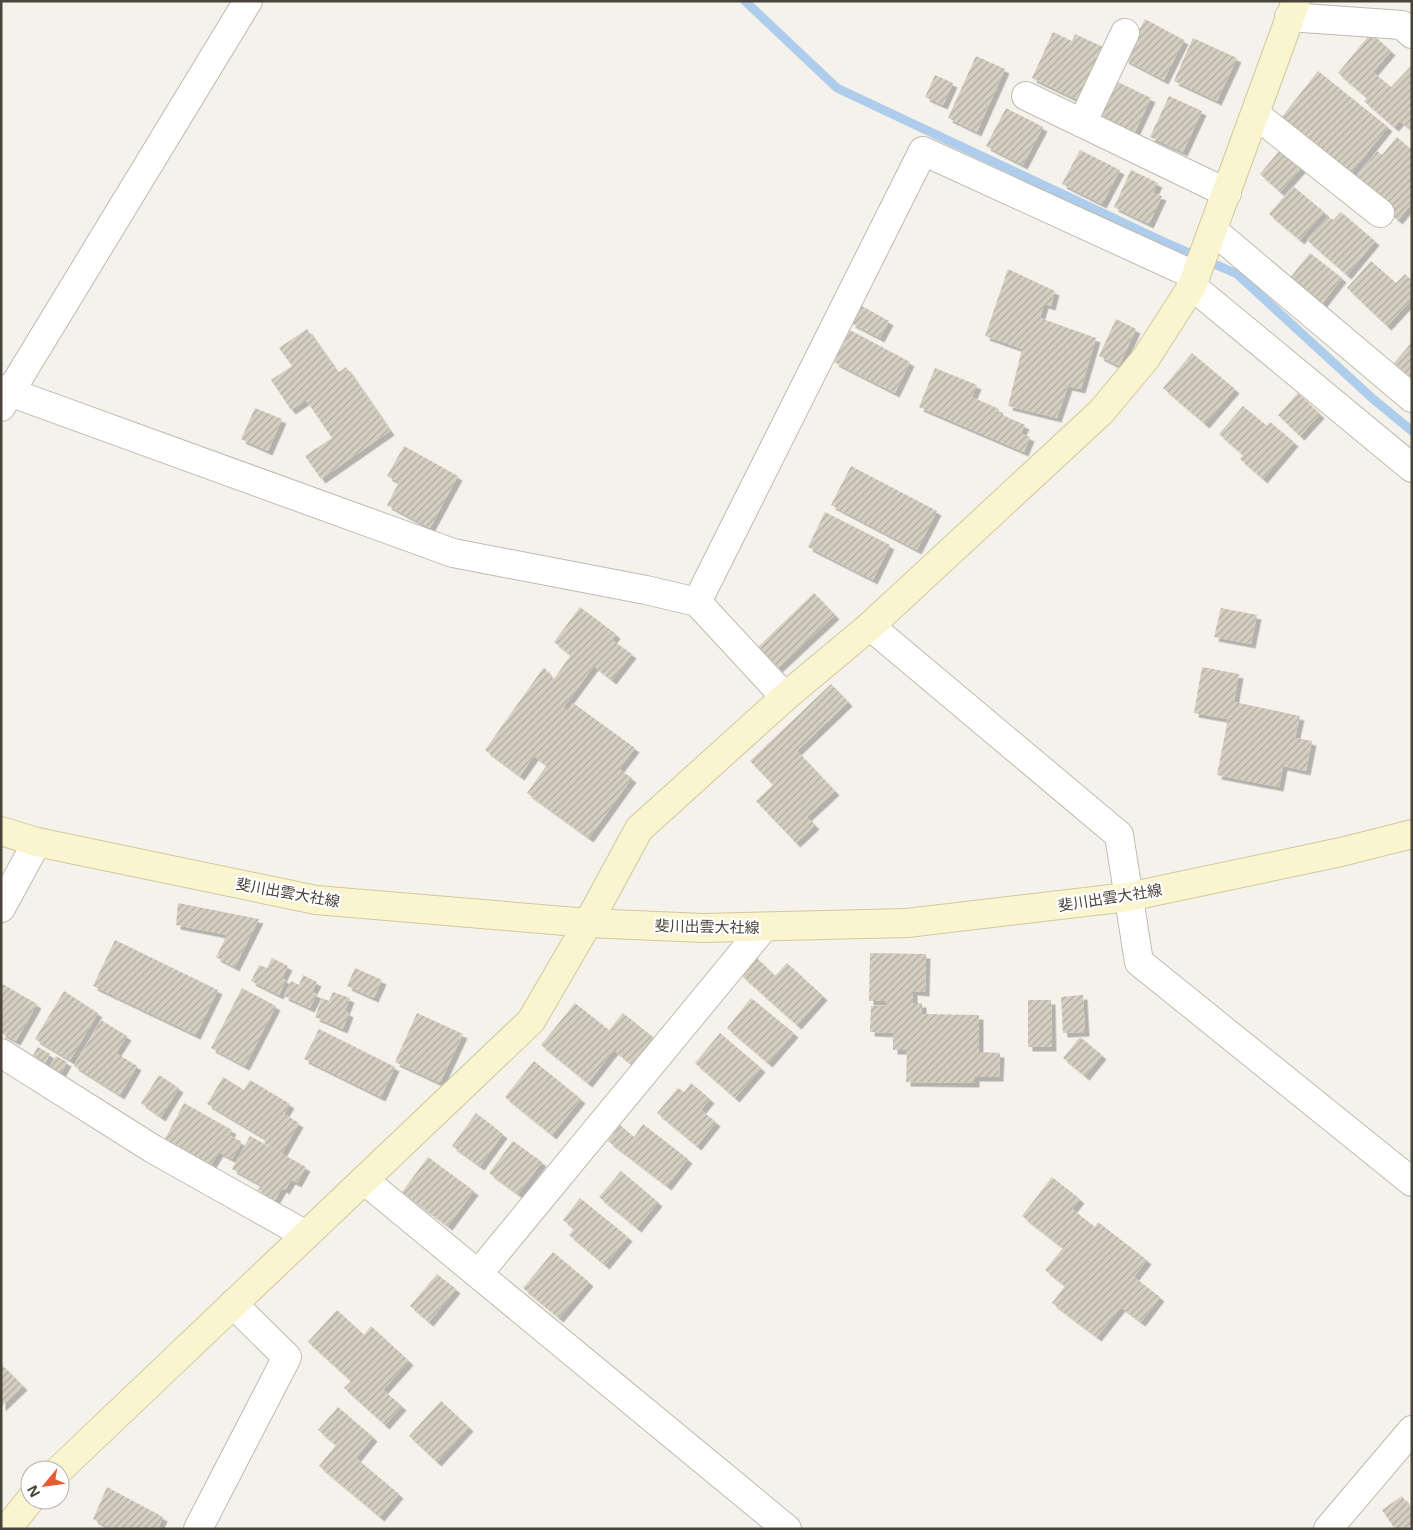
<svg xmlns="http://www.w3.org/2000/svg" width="1413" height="1530" viewBox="0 0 1413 1530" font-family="'Noto Sans','Noto Sans JP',sans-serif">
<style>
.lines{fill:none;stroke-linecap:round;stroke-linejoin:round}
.stream{stroke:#aecceb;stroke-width:9}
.building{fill:url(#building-hatch);filter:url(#shadow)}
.street-casing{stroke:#bfbbae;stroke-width:30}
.secondary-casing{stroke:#d0c89f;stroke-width:30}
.street{stroke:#fff;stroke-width:28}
.secondary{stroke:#faf4cf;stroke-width:28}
.labels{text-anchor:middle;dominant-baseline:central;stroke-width:4.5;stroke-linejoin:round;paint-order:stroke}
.street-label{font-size:15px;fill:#48443a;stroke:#fff}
</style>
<defs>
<pattern id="building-hatch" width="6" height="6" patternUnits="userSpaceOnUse" patternTransform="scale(1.25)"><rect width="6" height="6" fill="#d5cfc2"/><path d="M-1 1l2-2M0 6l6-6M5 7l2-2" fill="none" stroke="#afaa9f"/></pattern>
<filter id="shadow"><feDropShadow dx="4.5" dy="4.5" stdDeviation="0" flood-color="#0004"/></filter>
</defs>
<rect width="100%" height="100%" fill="#f4f2eb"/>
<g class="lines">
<polyline class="stream" points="745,1 837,88 1162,241 1237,274 1372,398 1412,431"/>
</g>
<g class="building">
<polygon points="1145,19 1184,40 1164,80 1124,59"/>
<polygon points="1053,32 1072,41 1075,34 1103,47 1078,100 1032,78"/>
<polygon points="1371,33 1391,51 1373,72 1391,87 1412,65 1412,131 1400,121 1394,127 1364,101 1367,98 1338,73"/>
<polygon points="1193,38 1237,58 1217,101 1174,81"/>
<polygon points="976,56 1005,69 977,132 948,118"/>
<polygon points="1318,71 1388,127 1350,174 1277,123"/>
<polygon points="935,75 953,83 943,105 925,97"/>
<polygon points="1116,81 1151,98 1134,134 1098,117"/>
<polygon points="1169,96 1202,111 1183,152 1150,137"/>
<polygon points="1006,108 1043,127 1023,165 986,146"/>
<polygon points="1397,137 1412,150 1412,203 1398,220 1353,180 1377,151 1382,155"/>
<polygon points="1284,145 1305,164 1280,192 1260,174"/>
<polygon points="1080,150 1120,170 1102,204 1062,184"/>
<polygon points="1131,170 1158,183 1153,193 1162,196 1149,224 1114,207"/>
<polygon points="1293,186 1324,212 1300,240 1269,214"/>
<polygon points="1341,212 1375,241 1347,275 1307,240 1328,216 1333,220"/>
<polygon points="1310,253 1342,278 1321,305 1289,279"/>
<polygon points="1371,261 1396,283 1405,274 1412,281 1412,299 1387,326 1347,288"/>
<polygon points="1008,269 1055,291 1051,306 1044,304 1040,318 1096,338 1081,389 1068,386 1057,418 1008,406 1022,349 985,336"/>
<polygon points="860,305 889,321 880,338 851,323"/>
<polygon points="1116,319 1136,329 1119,366 1099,356"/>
<polygon points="307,329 338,373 346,367 390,431 321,479 305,456 332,438 306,400 291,410 271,380 292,366 279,348"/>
<polygon points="850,330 910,362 895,393 834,362"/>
<polygon points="1412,342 1412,378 1394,363"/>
<polygon points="1192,353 1235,389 1205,424 1163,388"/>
<polygon points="935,368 977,385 972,397 999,409 998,413 1025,425 1021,433 1030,437 1024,452 919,407"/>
<polygon points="1298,393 1320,414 1300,436 1278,415"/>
<polygon points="1243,406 1267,426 1270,422 1294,442 1263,479 1240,459 1243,455 1219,434"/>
<polygon points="255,408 282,419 268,451 241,439"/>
<polygon points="404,446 458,476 430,528 387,505 399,482 387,476"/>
<polygon points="851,466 937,511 917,550 831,505"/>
<polygon points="825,512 890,545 873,580 808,547"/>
<polygon points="814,593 835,615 778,668 758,647"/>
<polygon points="580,607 616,634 612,640 632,654 612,680 594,666 563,708 567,711 573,703 635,748 619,769 632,778 589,838 527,793 547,765 534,756 520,776 485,750 544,667 553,680 571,655 554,642"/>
<polygon points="1221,608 1257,615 1251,644 1214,637"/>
<polygon points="1202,667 1239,674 1234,702 1300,716 1295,738 1312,741 1306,771 1283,766 1279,787 1217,775 1228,719 1194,713"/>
<polygon points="831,684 848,702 797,751 835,791 807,817 815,825 796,843 756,801 773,785 750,761"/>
<polygon points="178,903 259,919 235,967 216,957 227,935 176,925"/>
<polygon points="115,940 218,990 196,1035 93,986"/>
<polygon points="870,953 926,954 925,992 913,991 913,1003 922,1003 922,1014 979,1015 979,1052 1000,1053 999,1077 975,1077 975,1083 906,1082 907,1050 893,1050 893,1033 870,1032 871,1006 885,1006 885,1001 869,1001"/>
<polygon points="272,958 288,966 282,978 286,980 279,995 251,981 259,965 267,968"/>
<polygon points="757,958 775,976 787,963 823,996 797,1025 741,975"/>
<polygon points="355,968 382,980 374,998 347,986"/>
<polygon points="303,975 317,982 312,992 317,994 310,1008 284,996 291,981 299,985"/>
<polygon points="1,983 37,1004 16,1041 1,1033"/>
<polygon points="242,988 276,1006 245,1066 211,1048"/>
<polygon points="64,991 98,1013 70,1060 35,1039"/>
<polygon points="333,992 350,998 345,1011 349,1013 343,1029 315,1017 322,998 329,1001"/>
<polygon points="1083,995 1085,1032 1063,1033 1061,997"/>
<polygon points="751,998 794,1033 768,1063 727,1028"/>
<polygon points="1028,1000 1051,1000 1052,1047 1028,1047"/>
<polygon points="575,1003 609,1030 623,1013 653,1037 631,1064 614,1050 588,1083 541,1045"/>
<polygon points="417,1013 463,1034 440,1083 395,1062"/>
<polygon points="101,1020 127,1036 116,1053 137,1066 120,1095 74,1066"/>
<polygon points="319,1029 395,1067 381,1097 304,1059"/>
<polygon points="720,1033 761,1068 735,1098 695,1063"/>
<polygon points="1080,1037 1102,1055 1085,1076 1063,1058"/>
<polygon points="38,1047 50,1054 43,1067 30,1060"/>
<polygon points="56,1056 67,1062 60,1075 49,1069"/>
<polygon points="534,1061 581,1099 552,1135 505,1097"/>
<polygon points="159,1075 179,1088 161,1117 141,1103"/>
<polygon points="223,1077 244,1090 250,1080 290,1104 284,1114 299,1123 282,1153 264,1143 266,1139 207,1104"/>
<polygon points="691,1083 710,1099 701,1110 716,1122 697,1146 657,1113 678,1088 684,1092"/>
<polygon points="184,1103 232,1130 229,1135 242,1142 232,1159 219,1152 211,1165 165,1139"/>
<polygon points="476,1113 503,1134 480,1166 452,1146"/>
<polygon points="643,1124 688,1159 667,1186 608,1141 620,1125 634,1137"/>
<polygon points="250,1136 306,1167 297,1183 291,1180 285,1190 282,1188 275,1200 258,1190 261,1185 232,1169"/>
<polygon points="513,1141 542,1162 518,1194 489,1173"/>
<polygon points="428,1157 474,1191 448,1226 402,1192"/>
<polygon points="621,1171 658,1202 637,1228 599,1197"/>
<polygon points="1052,1177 1080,1199 1072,1209 1095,1227 1098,1222 1147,1260 1134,1277 1160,1297 1141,1322 1121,1307 1097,1337 1052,1303 1065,1286 1045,1270 1063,1248 1022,1216"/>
<polygon points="580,1198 628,1237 605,1265 569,1235 574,1229 563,1220"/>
<polygon points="553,1252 589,1282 559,1318 523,1288"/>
<polygon points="437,1274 456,1289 429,1322 410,1306"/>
<polygon points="337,1310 364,1335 371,1326 409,1361 383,1390 402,1406 385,1425 344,1388 351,1381 308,1342"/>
<polygon points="1,1364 23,1386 1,1407"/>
<polygon points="441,1401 469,1427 437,1462 409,1436"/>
<polygon points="338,1407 373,1437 356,1458 399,1494 380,1517 319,1466 336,1445 318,1430"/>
<polygon points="107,1487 163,1517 158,1529 111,1529 93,1519"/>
<polygon points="1402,1496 1412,1510 1412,1529 1395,1529 1382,1510"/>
</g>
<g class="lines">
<defs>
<g id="street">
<polyline points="1289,17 1402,25 1412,34"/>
<polyline points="1026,96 1227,193"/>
<polyline points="1255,114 1380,213"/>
<polyline points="1082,123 1125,33"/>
<polyline points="1214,231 1412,398"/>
<polyline points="1192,286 1412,468"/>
<polyline points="1,389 453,553 646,590 697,602 785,697"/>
<polyline points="1,407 248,1"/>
<polyline points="697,602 923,151 1196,276"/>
<polyline points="870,626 1119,835 1139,962 1412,1182"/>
<polyline points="1,908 37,842"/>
<polyline points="1,1053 153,1149 306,1235"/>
<polyline points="364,1180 787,1529"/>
<polyline points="478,1274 764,927"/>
<polyline points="198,1529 287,1357 233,1304"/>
<polyline points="1328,1529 1412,1430"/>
</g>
<g id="secondary">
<polyline points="1,831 37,842 316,900 588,923 703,928 907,923 1128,897 1341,852 1412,834"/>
<polyline points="59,1470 531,1021 588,923 639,829 785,697 870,626 1101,412 1146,358 1192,286 1296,1"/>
<polyline points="7,1529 30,1500"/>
</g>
</defs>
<use href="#street" class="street-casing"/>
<use href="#secondary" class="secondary-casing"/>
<use href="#street" class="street"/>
<use href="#secondary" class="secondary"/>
</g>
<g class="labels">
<g class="street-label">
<text transform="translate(288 892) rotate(10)">斐川出雲大社線</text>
<text transform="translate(1110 897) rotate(-9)">斐川出雲大社線</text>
<text transform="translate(707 926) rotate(1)">斐川出雲大社線</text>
</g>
</g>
<rect width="1413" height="1530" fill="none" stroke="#48443a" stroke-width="5"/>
<g transform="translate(45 1485) rotate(241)"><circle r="24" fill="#ffffff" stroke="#b6b4b0"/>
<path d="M0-4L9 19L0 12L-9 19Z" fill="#e85b2f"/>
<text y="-8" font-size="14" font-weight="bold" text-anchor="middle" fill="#48443a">N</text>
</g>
</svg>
